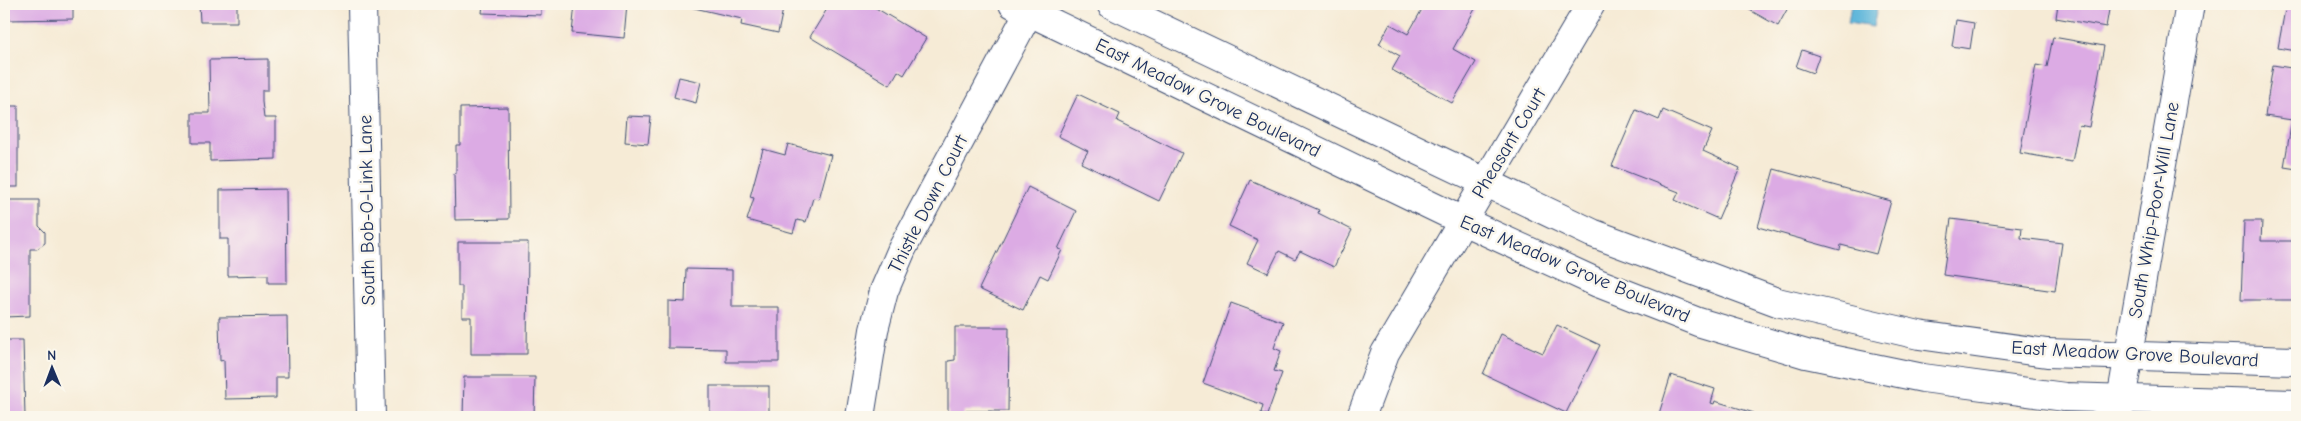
<svg xmlns="http://www.w3.org/2000/svg" width="2301" height="421" viewBox="0 0 2301 421" font-family="'Comic Neue',sans-serif">
<style>
.water{fill:#5db6da;stroke:#3c729c}
.building{fill:#dcabe4}
.lines{fill:none;stroke-linecap:round;stroke-linejoin:round}
.street-casing{stroke:#3c4b70;stroke-width:30}
.street{stroke:#fff;stroke-width:28}
.labels{text-anchor:middle;dominant-baseline:central;stroke-width:5;stroke-linejoin:round;paint-order:stroke}
.street-label{font-size:19px;fill:#1b2f5e;stroke:#fbf7ec}
</style>
<rect width="100%" height="100%" fill="#fbf7ec"/>
<filter id="ink" filterUnits="userSpaceOnUse"><feTurbulence type="fractalNoise" baseFrequency=".02" numOctaves="2"/><feDisplacementMap in="SourceGraphic" scale="10" xChannelSelector="R" yChannelSelector="G"/><feConvolveMatrix kernelMatrix="1 2 1 2 8 2 1 2 1" color-interpolation-filters="sRGB"/></filter>
<filter id="wash" filterUnits="userSpaceOnUse"><feTurbulence type="fractalNoise" baseFrequency=".0096" numOctaves="4" result="noise"/><feDisplacementMap in="SourceGraphic" scale="20" xChannelSelector="R" yChannelSelector="G"/><feGaussianBlur stdDeviation="1.12" result="paint"/><feColorMatrix in="noise" values="0 0 0 0 0 0 0 0 0 0 0 0 0 0 0 0 0 1.4 0 .05"/><feComposite in="paint" operator="in"/></filter>
<g filter="url(#wash)">
<rect width="100%" height="100%" fill="#f6ebd6"/>
<polygon class="water" points="1851,4 1878,4 1873,27 1848,23"/>
<g id="blocks">
<g class="building">
<polygon points="4,4 73,4 73,19 6,20 7,38 4,38"/>
<polygon points="199,4 237,4 237,22 200,22"/>
<polygon points="483,4 541,4 541,15 482,13"/>
<polygon points="575,4 627,4 624,38 572,33"/>
<polygon points="691,4 784,4 778,33 741,25 742,19 690,7"/>
<polygon points="830,4 869,4 926,38 904,75 898,71 890,85 810,37"/>
<polygon points="1425,4 1465,4 1475,9 1453,49 1476,62 1452,103 1392,70 1400,56 1379,44 1390,24 1408,34"/>
<polygon points="1739,4 1790,4 1778,26"/>
<polygon points="2058,4 2110,4 2106,27 2056,18"/>
<polygon points="2286,4 2297,4 2297,51 2278,48"/>
<polygon points="1956,20 1974,23 1970,49 1952,46"/>
<polygon points="2053,37 2104,46 2089,127 2079,125 2072,162 2020,153 2036,65 2047,67"/>
<polygon points="1802,50 1819,56 1813,73 1796,67"/>
<polygon points="268,59 268,90 262,90 262,102 264,118 276,118 276,159 210,161 210,143 192,143 192,113 210,113 209,60"/>
<polygon points="2273,65 2297,69 2297,169 2284,167 2292,120 2265,116"/>
<polygon points="679,77 701,82 696,103 674,97"/>
<polygon points="1078,94 1120,114 1117,121 1182,153 1159,201 1081,163 1088,151 1058,136"/>
<rect x="4" y="106" width="14" height="81"/>
<polygon points="508,107 509,219 455,220 454,173 456,173 456,145 460,145 460,108"/>
<polygon points="1636,110 1659,120 1663,110 1712,131 1703,151 1740,168 1718,219 1675,200 1679,192 1612,166"/>
<polygon points="627,116 651,117 648,144 625,142"/>
<polygon points="788,144 831,155 819,199 813,198 806,222 797,220 793,233 747,220 754,198 750,197 763,149 785,155"/>
<polygon points="1774,169 1891,201 1876,254 1841,245 1840,250 1758,227"/>
<polygon points="1250,180 1319,210 1318,213 1352,230 1334,267 1300,251 1295,259 1279,251 1268,273 1247,263 1258,240 1229,226"/>
<polygon points="1028,187 1076,211 1058,249 1062,250 1048,279 1040,275 1023,310 979,289"/>
<polygon points="286,189 287,283 268,283 268,275 228,276 228,239 220,239 220,190"/>
<polygon points="4,200 39,200 39,226 45,232 45,243 37,249 30,249 30,316 4,317"/>
<polygon points="1951,219 2022,228 2021,238 2062,243 2055,291 1943,275"/>
<polygon points="2244,221 2262,221 2261,241 2297,241 2297,291 2295,291 2295,300 2241,300"/>
<polygon points="458,242 528,242 527,354 471,354 471,317 462,317 462,286 458,286"/>
<polygon points="686,269 732,270 732,307 779,307 779,362 726,362 726,349 668,348 668,301 685,302"/>
<polygon points="1231,303 1283,322 1274,348 1281,351 1274,371 1282,373 1267,415 1261,413 1263,405 1203,383"/>
<polygon points="287,316 288,377 276,377 276,398 225,399 224,360 220,361 219,317"/>
<polygon points="1557,325 1600,345 1566,413 1483,374 1501,334 1543,353"/>
<polygon points="955,327 1009,327 1008,411 964,411 963,417 948,417 948,361 955,360"/>
<polygon points="4,340 23,340 25,417 4,417"/>
<polygon points="1671,375 1715,389 1711,403 1714,404 1715,401 1754,413 1753,417 1658,417"/>
<polygon points="464,377 535,377 534,417 463,417"/>
<rect x="710" y="386" width="59" height="31"/>
</g>
</g>
</g>
<g filter="url(#ink)">
<use href="#blocks" fill-opacity="0" stroke="#3c4b70" stroke-width="1"/>
<g class="lines">
<defs>
<g id="street">
<polyline points="362,4 371,417"/>
<polyline points="1013,4 1463,221 1598,283 1698,322 1806,354 1923,378 2065,397 2297,404"/>
<polyline points="1111,4 1592,233 1777,302 1919,335 2047,353 2297,361"/>
<polyline points="860,417 874,330 884,291 902,249 1033,4"/>
<polyline points="1361,417 1385,353 1591,4"/>
<polyline points="2118,417 2190,4"/>
</g>
</defs>
<use href="#street" class="street-casing"/>
<use href="#street" class="street"/>
</g>
</g>
<g class="labels">
<g class="street-label">
<text transform="translate(1208 98) rotate(26)">East Meadow Grove Boulevard</text>
<text transform="translate(1509 143) rotate(-59)">Pheasant Court</text>
<text transform="translate(928 204) rotate(-63)">Thistle Down Court</text>
<text transform="translate(367 210) rotate(-91)">South Bob-O-Link Lane</text>
<text transform="translate(2154 210) rotate(-80)">South Whip-Poor-Will Lane</text>
<text transform="translate(1575 269) rotate(23)">East Meadow Grove Boulevard</text>
<text transform="translate(2135 354) rotate(3)">East Meadow Grove Boulevard</text>
</g>
</g>
<rect width="2301" height="421" fill="none" stroke="#fbf7ec" stroke-width="20"/>
<g transform="translate(52 368) rotate(359)" stroke="#fbf7ec" stroke-width="4" paint-order="stroke">
<path d="M0-4L9 19L0 12L-9 19Z" fill="#1b2f5e"/>
<text y="-8" font-size="14" font-weight="bold" text-anchor="middle" fill="#1b2f5e">N</text>
</g>
</svg>
